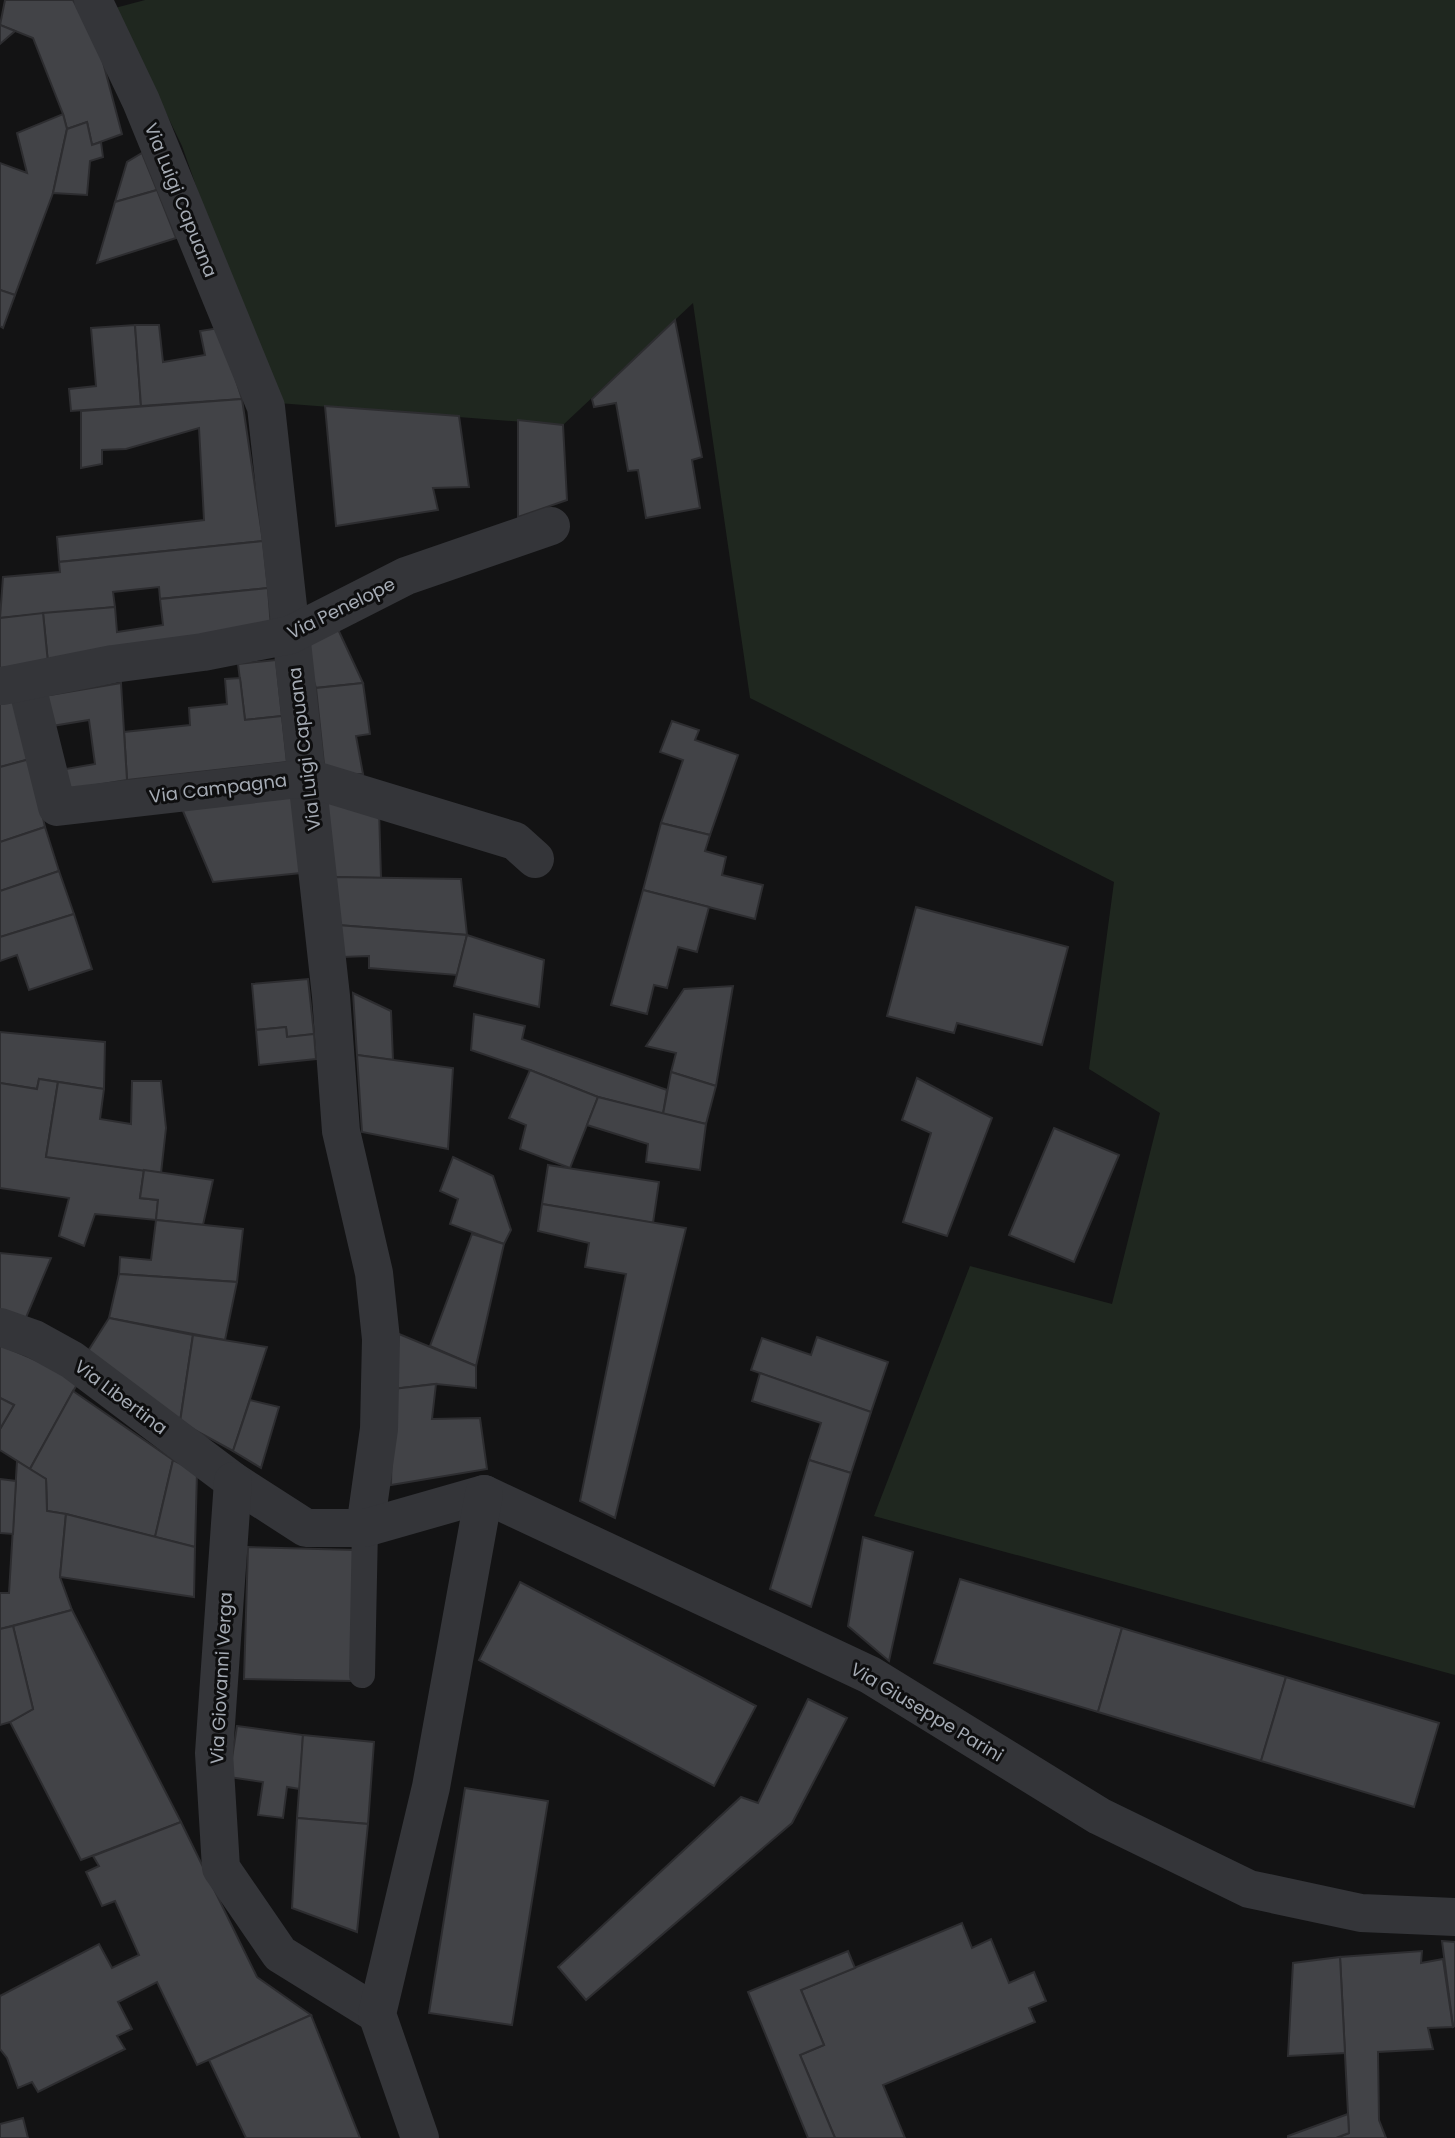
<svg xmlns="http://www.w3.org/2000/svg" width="1455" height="2138" viewBox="0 0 1455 2138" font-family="Poppins,sans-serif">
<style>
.green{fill:#1f271f}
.building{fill:#424347;stroke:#2d2d30;stroke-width:2}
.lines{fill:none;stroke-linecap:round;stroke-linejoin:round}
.lane{stroke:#343539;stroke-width:26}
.street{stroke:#343539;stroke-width:38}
.labels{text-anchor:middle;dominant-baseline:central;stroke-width:6;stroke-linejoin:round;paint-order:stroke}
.street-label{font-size:18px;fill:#a5abb4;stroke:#0e0e0f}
</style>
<rect width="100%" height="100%" fill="#131314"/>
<polygon class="green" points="145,0 1455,0 1455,1675 874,1516 970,1266 1112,1304 1160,1113 1089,1069 1114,882 750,698 693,303 563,425 278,403 225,268 182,146 115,8"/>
<g class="building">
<polygon points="5,0 73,0 99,47 122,134 92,145 87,122 67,129 63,114 33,38 0,25"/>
<polygon points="0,25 15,31 0,44"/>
<polygon points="63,114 67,129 53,193 15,295 0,290 0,163 27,173 17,133"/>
<polygon points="87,122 92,145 101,142 103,157 90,161 87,195 53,193 67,129"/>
<polygon points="142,153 157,190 115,202 127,162"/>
<polygon points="157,190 176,238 97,263 115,202"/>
<polygon points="0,290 15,295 3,328 0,326"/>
<polygon points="675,320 702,457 692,460 700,508 646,518 638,470 628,471 616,403 594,407 592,399"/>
<polygon points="135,325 141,406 71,411 69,389 96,386 91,328"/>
<polygon points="135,325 159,325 163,362 205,355 200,331 219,328 242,399 141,406"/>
<polygon points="242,399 263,541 59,562 57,537 204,520 199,428 126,449 102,450 102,464 81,468 81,411"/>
<polygon points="325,406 459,416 469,487 433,488 438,510 336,526"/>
<polygon points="518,420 563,425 567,500 518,517"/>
<polygon points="263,541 268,588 160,599 159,587 113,592 115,607 0,618 3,577 60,572 59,562"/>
<polygon points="268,588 271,628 48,663 43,613 115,607 117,632 163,625 160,599"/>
<polygon points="43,613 48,663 0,668 0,618"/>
<polygon points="336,625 363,683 316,688 302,644"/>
<polygon points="276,660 282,716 245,720 238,664"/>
<polygon points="240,678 245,720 282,716 287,762 127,780 124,732 190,725 189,708 227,704 225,679"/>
<polygon points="121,683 127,780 66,790 60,770 95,764 89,720 52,726 44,696"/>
<polygon points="363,683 370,734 356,736 363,774 325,774 316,688"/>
<polygon points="13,697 30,759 0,767 0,701"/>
<polygon points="672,721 699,730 695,740 738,755 710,835 661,823 683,760 660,752"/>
<polygon points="30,759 45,827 0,842 0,767"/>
<polygon points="291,791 301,873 213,882 180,804"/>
<polygon points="327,801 379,809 381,878 333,877"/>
<polygon points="661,823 710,835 705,851 726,857 722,875 763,885 755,919 643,890"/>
<polygon points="45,827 59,871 0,891 0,842"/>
<polygon points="59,871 74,914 0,937 0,891"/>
<polygon points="333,877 461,879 467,935 337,925"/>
<polygon points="643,890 709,907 697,952 678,947 667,988 654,985 647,1014 611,1005"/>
<polygon points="916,907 1068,947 1042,1045 957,1023 954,1033 887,1016"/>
<polygon points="74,914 92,969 29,990 17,955 0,961 0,937"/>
<polygon points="337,925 467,935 457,975 369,968 369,956 342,957"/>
<polygon points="467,935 544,960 539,1007 454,986"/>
<polygon points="308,979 314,1034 287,1037 286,1027 256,1030 252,984"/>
<polygon points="733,986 716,1086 671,1072 676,1053 646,1046 684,989"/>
<polygon points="353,993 391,1011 393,1060 357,1055"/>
<polygon points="474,1014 525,1026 522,1039 667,1090 663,1114 598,1097 530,1070 471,1050"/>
<polygon points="286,1027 287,1037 314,1034 316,1059 259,1065 256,1030"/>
<polygon points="0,1032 105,1042 104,1089 39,1079 37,1089 0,1083"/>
<polygon points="357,1055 453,1068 448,1149 362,1132"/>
<polygon points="530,1070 598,1097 570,1168 520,1149 526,1125 509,1118"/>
<polygon points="671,1072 716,1086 706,1124 663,1114"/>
<polygon points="917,1078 992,1118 947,1236 903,1222 931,1133 902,1120"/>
<polygon points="39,1079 58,1082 46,1157 144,1170 140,1198 158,1200 156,1220 95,1214 84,1246 59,1236 69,1198 0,1188 0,1083 37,1089"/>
<polygon points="132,1081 161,1081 166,1128 161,1173 46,1157 58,1082 104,1089 100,1119 131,1124"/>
<polygon points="598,1097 706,1124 700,1170 646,1162 648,1144 587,1125"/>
<polygon points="1054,1128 1119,1155 1074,1262 1009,1235"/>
<polygon points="453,1157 493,1176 511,1230 504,1244 450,1224 458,1199 440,1191"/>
<polygon points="548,1165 659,1182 653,1223 542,1204"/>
<polygon points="144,1170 213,1180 203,1225 156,1220 158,1200 140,1198"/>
<polygon points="542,1204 686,1228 615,1518 580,1501 626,1274 585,1267 589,1243 538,1231"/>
<polygon points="156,1220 243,1229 237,1282 119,1274 120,1257 151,1260"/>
<polygon points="472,1234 504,1244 476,1366 430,1346"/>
<polygon points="0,1253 51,1258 25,1320 0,1310"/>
<polygon points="119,1274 237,1282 225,1340 109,1318"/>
<polygon points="109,1318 193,1335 180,1422 88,1351"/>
<polygon points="399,1334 476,1366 476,1388 436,1384 393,1389"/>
<polygon points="193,1335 267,1347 233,1451 180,1422"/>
<polygon points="817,1337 888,1362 871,1412 751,1370 762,1338 811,1355"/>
<polygon points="0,1345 80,1379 30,1469 0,1450 0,1429 14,1405 0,1398"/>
<polygon points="760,1373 871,1412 851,1473 809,1460 821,1423 752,1401"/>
<polygon points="436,1384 432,1419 480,1418 487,1469 391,1485 393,1389"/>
<polygon points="73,1391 173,1460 155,1537 66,1514 47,1511 46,1479 30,1469"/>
<polygon points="0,1398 14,1405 0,1429"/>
<polygon points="250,1400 279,1407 261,1468 233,1451"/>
<polygon points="173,1460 197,1472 195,1547 155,1537"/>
<polygon points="809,1460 851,1473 811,1607 770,1589"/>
<polygon points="17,1461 46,1479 47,1511 66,1514 60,1577 72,1610 0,1629 0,1593 9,1593"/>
<polygon points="0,1479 16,1481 13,1534 0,1533"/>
<polygon points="66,1514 195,1547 194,1597 60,1577"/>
<polygon points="863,1537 913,1552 889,1661 848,1626"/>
<polygon points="248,1547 355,1550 352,1681 244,1679"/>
<polygon points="960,1579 1122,1628 1098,1712 934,1663"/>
<polygon points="520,1582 756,1706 714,1786 479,1660"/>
<polygon points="72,1610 181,1822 81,1860 10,1722 33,1709 13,1626"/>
<polygon points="13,1626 33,1709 10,1722 0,1725 0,1629"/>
<polygon points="1122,1628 1286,1677 1261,1761 1098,1712"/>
<polygon points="1286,1677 1439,1723 1414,1807 1261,1761"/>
<polygon points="808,1699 847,1718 792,1823 586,2000 558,1967 741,1797 758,1803"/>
<polygon points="237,1726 303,1735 300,1789 287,1787 283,1818 258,1815 263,1782 229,1777"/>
<polygon points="303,1735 374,1742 368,1824 297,1818"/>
<polygon points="465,1788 548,1801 512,2025 429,2013"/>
<polygon points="297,1818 368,1824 357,1932 292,1908"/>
<polygon points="181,1822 257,1977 311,2015 197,2065 157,1982 118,2002 132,2029 117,2036 125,2049 38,2092 32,2082 18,2088 7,2058 0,2049 0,1996 99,1944 112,1968 139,1955 115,1901 102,1906 86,1872 99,1866 93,1856"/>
<polygon points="962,1923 972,1948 991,1939 1009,1983 1034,1972 1046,2001 1029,2008 1035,2022 883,2085 905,2138 835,2138 800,2055 824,2045 801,1990"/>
<polygon points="1442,1941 1455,1942 1455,2026 1453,2027"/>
<polygon points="848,1951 855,1968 801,1990 824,2045 800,2055 835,2138 808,2138 748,1992"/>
<polygon points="1422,1951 1421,1963 1443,1959 1453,2027 1428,2028 1433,2049 1378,2052 1379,2120 1386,2138 1336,2138 1349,2133 1340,1957"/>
<polygon points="1340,1957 1345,2053 1288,2056 1293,1963"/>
<polygon points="311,2015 360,2138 246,2138 209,2060"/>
<polygon points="1348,2114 1349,2133 1336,2138 1288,2138 1288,2136"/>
<polygon points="23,2118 28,2138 0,2138 0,2124"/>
</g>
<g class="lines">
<polyline class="lane" points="362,1675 365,1528"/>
<g class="street">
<polyline points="93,0 141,101 266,407 331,996 341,1131 374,1273 381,1339 379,1429 365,1528"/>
<polyline points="26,682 57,807 308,778 515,841 535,859"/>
<polyline points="2,686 113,664 203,652 290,635 406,576 551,526"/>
<polyline points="0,1327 34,1339 72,1360 233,1481 306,1528 365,1528 484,1494 870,1675 1099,1816 1249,1889 1361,1913 1455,1917"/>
<polyline points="233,1481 214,1753 221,1868 280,1954 377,2014"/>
<polyline points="420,2138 377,2014 431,1787 484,1494"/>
</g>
</g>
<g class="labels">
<g class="street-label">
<text transform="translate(181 200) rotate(68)">Via Luigi Capuana</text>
<text transform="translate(341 608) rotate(-26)">Via Penelope</text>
<text transform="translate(304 749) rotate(-97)">Via Luigi Capuana</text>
<text transform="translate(218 788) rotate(-7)">Via Campagna</text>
<text transform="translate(121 1397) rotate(37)">Via Libertina</text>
<text transform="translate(221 1678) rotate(-87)">Via Giovanni Verga</text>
<text transform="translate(927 1712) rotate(31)">Via Giuseppe Parini</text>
</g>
</g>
</svg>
